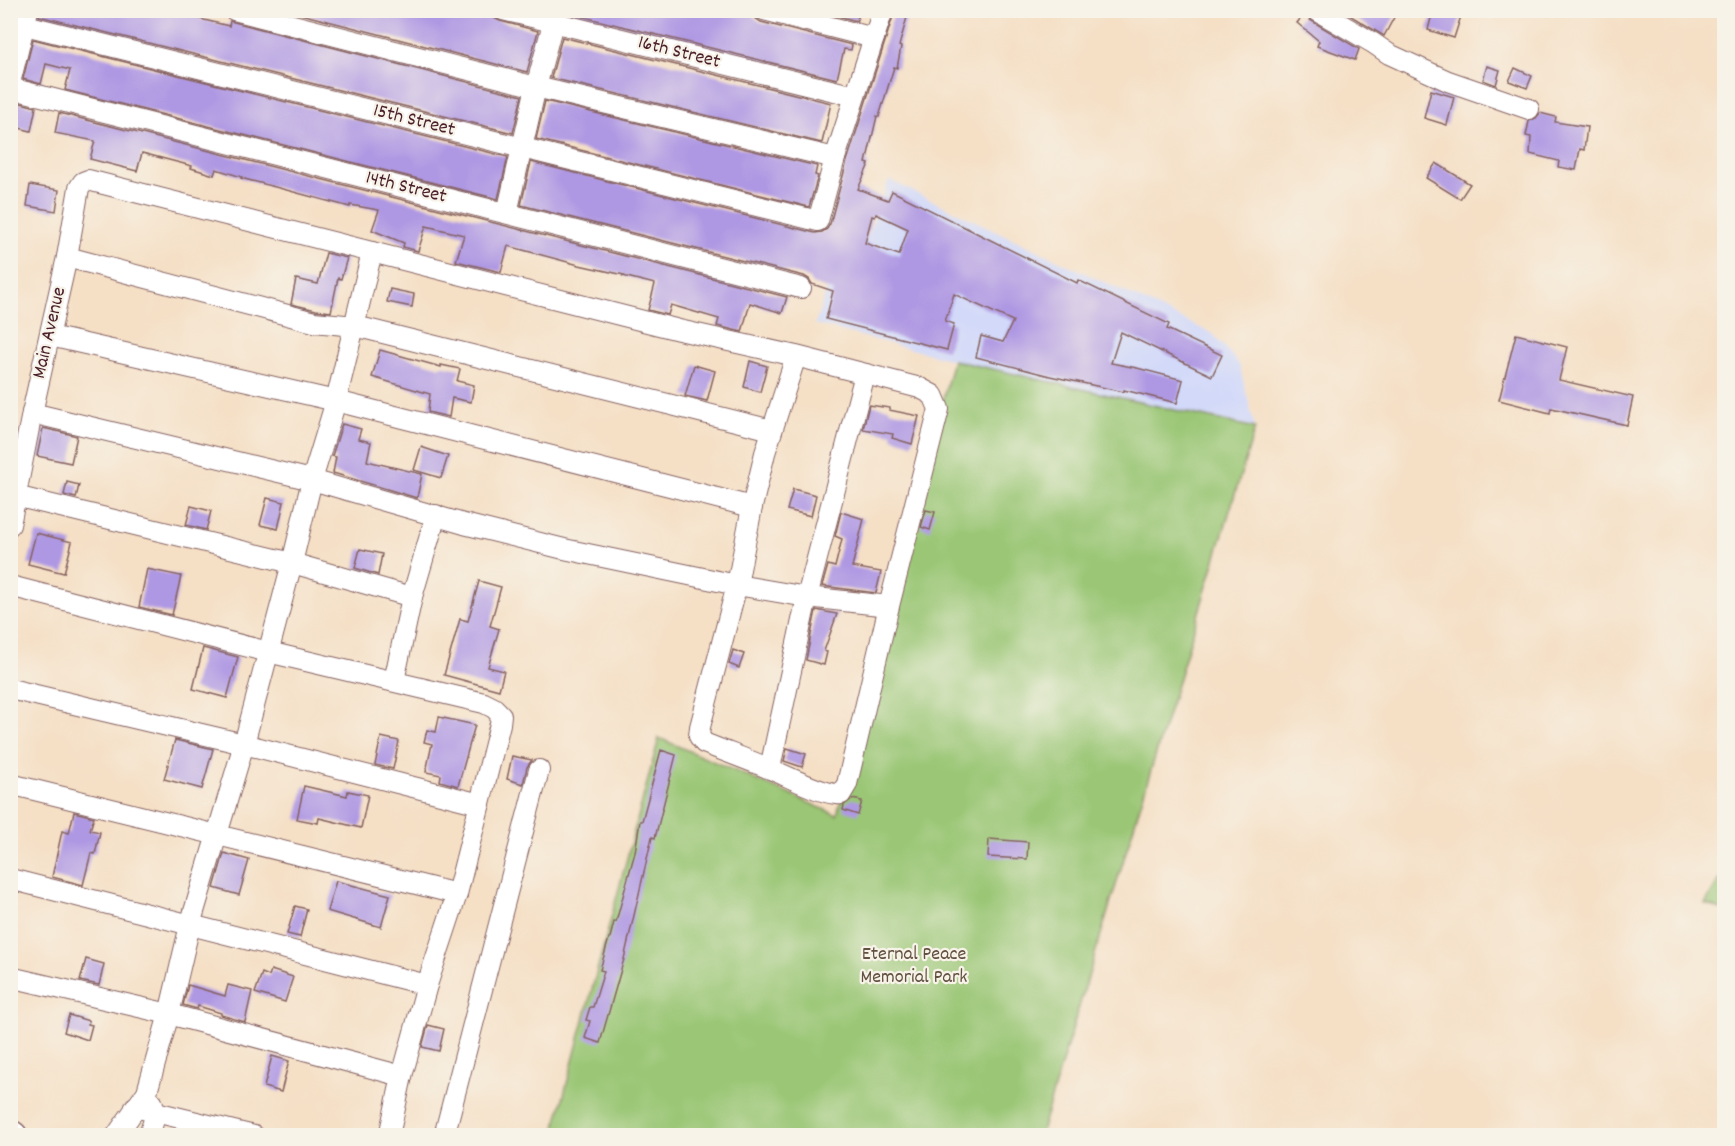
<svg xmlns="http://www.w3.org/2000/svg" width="1735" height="1146" viewBox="0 0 1735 1146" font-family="Dekko,sans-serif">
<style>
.built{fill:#d2d9f9}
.green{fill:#9ac674;stroke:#727250;stroke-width:1.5}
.building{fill:#af98e3;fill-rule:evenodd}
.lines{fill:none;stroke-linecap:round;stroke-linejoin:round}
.street-casing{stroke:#866261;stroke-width:22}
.secondary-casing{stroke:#866261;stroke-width:31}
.street{stroke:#fff;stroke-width:20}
.secondary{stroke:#fff;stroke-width:28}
.labels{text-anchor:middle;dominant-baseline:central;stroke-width:4.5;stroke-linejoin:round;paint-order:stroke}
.street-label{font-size:20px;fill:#4a1f2b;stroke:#f7f3e8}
.park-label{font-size:20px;fill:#625141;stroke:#f7f3e8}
</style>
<rect width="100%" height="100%" fill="#f7f3e8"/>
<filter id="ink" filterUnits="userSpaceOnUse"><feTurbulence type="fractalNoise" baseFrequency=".0167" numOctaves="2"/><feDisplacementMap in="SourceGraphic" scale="12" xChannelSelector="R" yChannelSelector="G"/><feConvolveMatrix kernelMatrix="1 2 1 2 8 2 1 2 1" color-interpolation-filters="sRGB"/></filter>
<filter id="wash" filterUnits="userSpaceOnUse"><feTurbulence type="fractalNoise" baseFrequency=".008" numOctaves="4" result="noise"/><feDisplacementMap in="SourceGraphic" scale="24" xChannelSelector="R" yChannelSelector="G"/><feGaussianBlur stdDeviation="1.35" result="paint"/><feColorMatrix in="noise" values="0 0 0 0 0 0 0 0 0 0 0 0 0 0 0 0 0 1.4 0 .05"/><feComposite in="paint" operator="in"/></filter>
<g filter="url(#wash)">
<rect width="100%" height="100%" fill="#f5dfc5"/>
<polygon class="built" points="889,180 1213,334 1239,364 1255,427 953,360 815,324 846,236 867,238"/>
<g class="green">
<polygon points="953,360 1255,428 1040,1135 553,1136 659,738 837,815"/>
<polygon points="1724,872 1724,911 1705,904"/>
</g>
<g id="blocks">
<g class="building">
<polygon points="40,10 179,10 201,17 200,19 229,26 230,21 522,96 513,133 39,16"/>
<polygon points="285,10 428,10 443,14 444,10 491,10 494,18 500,21 538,31 527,72"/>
<polygon points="568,10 752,10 755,18 761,22 852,45 851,50 844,49 837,79 568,13"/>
<polygon points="815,10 859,10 857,21"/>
<path d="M895,10H909L899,46L901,47L897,68L894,67L879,117L877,116L866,163L869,164L858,189L888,200L892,191L1077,283L1078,280L1169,324L1167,329L1222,355L1212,376L1121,332L1111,363L1137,368L1183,380L1177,403L1124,390V392L1050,376L976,357L981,336L1003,342L1013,321L954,294L945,321L954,324L947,350L826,319L833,291L812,284L809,279L804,276L521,205L531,162L815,233L822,232L827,229L830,224L847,161ZM876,214L908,229L899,255L865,243L872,216L875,217Z"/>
<polygon points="1341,10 1398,10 1384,36"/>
<polygon points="1433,10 1442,10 1461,16 1454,38 1428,30"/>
<polygon points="1305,13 1310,20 1359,49 1355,60 1317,46 1319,41 1297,23"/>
<polygon points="562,37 831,103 822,143 551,78"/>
<polygon points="33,39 508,157 498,199 65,90 70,70 46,64 41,84 23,79"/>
<polygon points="1487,66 1500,70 1496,85 1483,80"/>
<polygon points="1515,68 1532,76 1527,88 1509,81"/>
<polygon points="1431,90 1454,97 1447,125 1424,118"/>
<polygon points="545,101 817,166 815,175 818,176 809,207 536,139"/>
<polygon points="17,102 36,107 31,131 11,126"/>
<polygon points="59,113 787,297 782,313 750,303 742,332 717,326 719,319 671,305 668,315 648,310 655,284 623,276 624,275 579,265 508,246 501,272 456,261 464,235 426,226 418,251 403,247 404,243 372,230 379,210 350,205 350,207 241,178 242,177 216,169 214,175 191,168 192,166 142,153 137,171 90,159 95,141 55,133"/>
<polygon points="1540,113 1556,117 1555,122 1587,127 1584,150 1580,149 1576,170 1558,167 1559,161 1530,154 1531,137 1526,136 1529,121 1536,118"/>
<polygon points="1436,163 1470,184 1460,199 1426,178"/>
<polygon points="30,185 59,190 56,211 27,206"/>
<polygon points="326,253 347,258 341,279 338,278 331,312 316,310 291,304 296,279 318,284"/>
<polygon points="390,289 414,294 412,307 387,302"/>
<polygon points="1516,334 1567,347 1559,380 1633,397 1627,425 1551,408 1550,413 1499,400"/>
<polygon points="380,350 441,367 441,365 460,369 457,381 474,385 471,402 452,398 449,417 428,412 430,394 372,377"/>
<polygon points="750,361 767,366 760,392 744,387"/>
<polygon points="694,365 715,371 707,401 685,396"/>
<polygon points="869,405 890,408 889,410 919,416 912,444 892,438 893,434 863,429"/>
<polygon points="342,424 361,429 358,439 371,442 367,461 422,474 417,498 333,473 336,457 332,456"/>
<polygon points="43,428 77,436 71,463 37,456"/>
<polygon points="421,447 448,456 441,478 414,470"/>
<polygon points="67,482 79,485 76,498 64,495"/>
<polygon points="793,489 816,495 811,516 787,510"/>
<polygon points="267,498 284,502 278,529 260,525"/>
<polygon points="191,506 211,511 206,530 186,525"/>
<polygon points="926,510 935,512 930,530 921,527"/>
<polygon points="841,512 864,519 852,567 881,572 876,593 822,586 828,565 835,567 842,539 835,536"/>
<polygon points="36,533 72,542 64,573 28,564"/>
<polygon points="360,549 382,554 378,575 355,568"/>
<polygon points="147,569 181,576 172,615 139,607"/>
<polygon points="479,581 501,587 490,626 499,629 488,667 504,671 499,690 444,675 460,619 468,621"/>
<polygon points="816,610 837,614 824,651 827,652 824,665 806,660"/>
<polygon points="203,648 238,657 227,698 193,689"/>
<polygon points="733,650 744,654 739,668 729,664"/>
<polygon points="439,717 475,725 458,786 440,781 441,775 426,772 432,744 424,742 427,730 436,732"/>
<polygon points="381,737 399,741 393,769 375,765"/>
<polygon points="175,740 213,749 202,789 164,779"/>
<polygon points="787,748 806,754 802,767 784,761"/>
<polygon points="661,750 676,755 655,838 652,837 624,959 600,1043 585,1038 590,1021 586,1020 590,1007 593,1007 604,971 600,970 609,938 610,938 614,922 616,922 635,852 640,821 642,821"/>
<polygon points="512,756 532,760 527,767 523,784 507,779"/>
<polygon points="304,786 347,796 348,791 368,795 361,828 319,818 318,823 297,819"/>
<polygon points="852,799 862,801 858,815 843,810 844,805"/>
<polygon points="74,812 94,817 90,830 100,832 95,854 91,853 83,885 52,877 62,831 69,833"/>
<polygon points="989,839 1028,842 1027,859 988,857"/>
<polygon points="224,853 249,860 239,895 214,888"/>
<polygon points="336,881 390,895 381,927 327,911"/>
<polygon points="295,906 307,909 300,937 287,934"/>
<polygon points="86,959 104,964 99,985 80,981"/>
<polygon points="271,970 293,977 285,1002 255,993 262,973 269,976"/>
<polygon points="188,985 225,996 228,985 252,991 245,1022 221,1015 221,1013 198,1006 197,1009 183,1005"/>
<polygon points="69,1015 89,1021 88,1024 92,1025 88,1040 64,1032"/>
<polygon points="428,1025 444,1029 439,1051 422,1047"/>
<polygon points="272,1056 289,1061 281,1092 264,1087"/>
</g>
</g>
</g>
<g filter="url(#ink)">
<use href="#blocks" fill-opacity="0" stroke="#866261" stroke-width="1.5"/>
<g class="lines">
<defs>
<g id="street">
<polyline points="234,10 536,87 835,158"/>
<polyline points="503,10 855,96"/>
<polyline points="764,10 874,38"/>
<polyline points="1316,10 1373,43 1389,54 1448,81 1529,109"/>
<polyline points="10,23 25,25 818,221 835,158 883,10"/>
<polyline points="10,83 28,10"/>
<polyline points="10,88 801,288"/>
<polyline points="507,213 536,87 556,12"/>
<polyline points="67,257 314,322 355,326 772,430"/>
<polyline points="50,336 336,401 752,507"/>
<polyline points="32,413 312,480 464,524 564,549 737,585 807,597 889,606"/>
<polyline points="15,496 292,563 412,597"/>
<path d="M10,525L32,413L67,257L79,188L83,182L88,180L679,330L796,356L920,388L933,395L939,409L889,606L847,784L841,794C824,796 788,776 770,769C749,760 726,752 704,743L699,736L700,727L737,585L752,507L765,453L796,356"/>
<polyline points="10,586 268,652 484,703 494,708 501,715 500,724 457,894 427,985 402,1076 389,1136"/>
<polyline points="394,681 412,597 436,515"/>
<polyline points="10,689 244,744 480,804"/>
<polyline points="770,768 807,597 865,374"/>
<polyline points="10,784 457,894"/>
<polyline points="10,879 427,985"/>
<polyline points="10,977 169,1014 402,1076"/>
<polyline points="135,1107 254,1136"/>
<polyline points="116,1136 147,1092 169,1014 190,925 244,744 292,563 312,480 336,401 372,252"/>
<polyline points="149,1136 156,1113 152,1102"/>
<polyline points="444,1136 539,770"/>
</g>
<polyline id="secondary" points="10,1134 13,1136"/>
</defs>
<use href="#street" class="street-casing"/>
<use href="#secondary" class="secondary-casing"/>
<use href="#street" class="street"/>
<use href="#secondary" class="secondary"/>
</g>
</g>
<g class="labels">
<g class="street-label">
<text transform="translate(679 53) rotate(14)">16th Street</text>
<text transform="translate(414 121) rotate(14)">15th Street</text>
<text transform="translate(406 188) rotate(14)">14th Street</text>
<text transform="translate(50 333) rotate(-77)">Main Avenue</text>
</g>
<g class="park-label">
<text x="914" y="955">Eternal Peace<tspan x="914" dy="23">Memorial Park</tspan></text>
</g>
</g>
<rect width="1735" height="1146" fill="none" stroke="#f7f3e8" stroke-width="36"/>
</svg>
